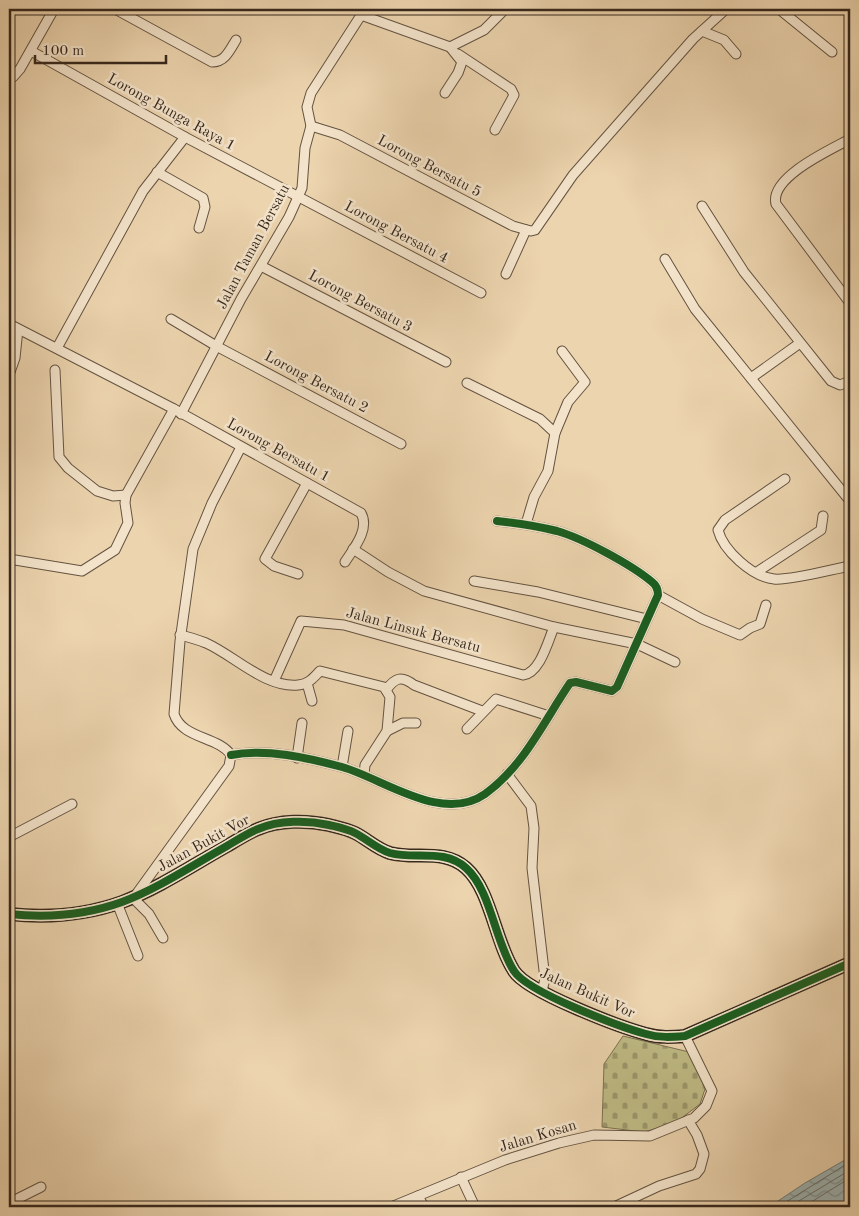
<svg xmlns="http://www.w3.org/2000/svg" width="859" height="1216" viewBox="0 0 859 1216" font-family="'Old Standard TT',serif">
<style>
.cemetery{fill:url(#cemetery-stones);stroke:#7b7251}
.water{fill:url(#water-waves);stroke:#747d79}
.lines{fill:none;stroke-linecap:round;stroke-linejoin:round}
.shore{stroke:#6a6e6a;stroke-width:1}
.street-casing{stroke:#645341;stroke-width:11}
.secondary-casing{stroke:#37281d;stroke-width:14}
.street{stroke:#f3e3ca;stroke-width:9}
.secondary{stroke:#f3e3ca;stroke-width:11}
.cycleway-casing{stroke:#f3e3ca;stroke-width:11}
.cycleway{stroke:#1b5e20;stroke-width:8}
.labels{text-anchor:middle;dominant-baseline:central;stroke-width:5;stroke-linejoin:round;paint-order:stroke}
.street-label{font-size:15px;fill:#37281d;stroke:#f3e3ca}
</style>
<defs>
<pattern id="cemetery-stones" width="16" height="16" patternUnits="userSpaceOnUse" patternTransform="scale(1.25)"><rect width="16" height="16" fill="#bfbb85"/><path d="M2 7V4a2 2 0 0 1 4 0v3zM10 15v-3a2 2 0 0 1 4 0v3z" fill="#9c986c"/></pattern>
<pattern id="water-waves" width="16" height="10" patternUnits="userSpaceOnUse" patternTransform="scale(1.25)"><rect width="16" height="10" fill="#9db5b6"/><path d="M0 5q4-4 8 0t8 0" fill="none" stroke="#819393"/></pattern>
</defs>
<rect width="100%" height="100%" fill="#ecd4ae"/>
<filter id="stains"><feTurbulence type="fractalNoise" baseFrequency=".004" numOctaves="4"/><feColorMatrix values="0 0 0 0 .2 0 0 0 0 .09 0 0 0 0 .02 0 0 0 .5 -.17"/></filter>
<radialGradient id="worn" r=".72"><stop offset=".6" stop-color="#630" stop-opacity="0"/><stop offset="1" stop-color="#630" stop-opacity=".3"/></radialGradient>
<polygon class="cemetery" points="623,1036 689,1052 706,1086 700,1104 675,1123 644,1132 602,1127 604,1064"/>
<polygon class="water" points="850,1157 850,1207 769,1207 805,1183"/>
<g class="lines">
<g class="shore">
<polyline points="778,1207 850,1162"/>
<polyline points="789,1207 850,1170"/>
<polyline points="803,1207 850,1178"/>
</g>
<defs>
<g id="street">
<path d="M115,9L212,62C225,62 230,50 236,40"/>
<polyline points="779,9 832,52"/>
<polyline points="361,15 450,47 462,62 458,73 445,93"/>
<polyline points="702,31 724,40 736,54"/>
<polyline points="450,47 484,30 505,9"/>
<polyline points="31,51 185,137 481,293"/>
<polyline points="458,54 511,89 514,95 495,130"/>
<polyline points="9,76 13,77 20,69 54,9"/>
<polyline points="311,126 340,135 513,226 531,231 535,230 573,175 693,39 726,9"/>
<path d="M850,139C832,149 769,177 776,204L850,303"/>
<polyline points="157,172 203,198 205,207 199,228"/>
<polyline points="702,206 744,272 831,381 840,385 850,381"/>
<polyline points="665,259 695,309 850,501"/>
<polyline points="261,266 446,362"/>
<polyline points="506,274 526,230"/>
<polyline points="171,319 218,347 401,444"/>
<path d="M9,324L174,409L361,513C370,529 354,548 345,562"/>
<polyline points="57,348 143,191 185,137"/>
<polyline points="55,370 59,457 68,468 97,491 113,496 126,495"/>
<polyline points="9,375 15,358 18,329"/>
<polyline points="751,378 800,343"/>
<polyline points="467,383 540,419 555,433"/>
<polyline points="181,414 241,299 289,217 298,197 302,188 305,148 311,126 307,107 311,93 365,9"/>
<path d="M785,479L725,520L718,530C723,550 752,577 774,579C789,581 833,569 850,566"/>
<polyline points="526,524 534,497 548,471 555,433 568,402 585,382 562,351"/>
<polyline points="353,549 388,572 424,591 554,627 637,644 675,662"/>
<polyline points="9,559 82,571 115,550 128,523 125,503 126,495 174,409"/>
<polyline points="757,572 821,530 823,516"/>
<polyline points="298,574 274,566 265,559 307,483"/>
<polyline points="474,581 538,592 647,619"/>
<polyline points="658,595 702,619 740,635 750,628 760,624 766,605"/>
<path d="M180,635C189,637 198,640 206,643C235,656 265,688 298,685C309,684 313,678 320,671L384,687L390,697L387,731L365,765L364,775"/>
<path d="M274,681L301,621L344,625L523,675C540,673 548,641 554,627"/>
<polyline points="307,683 312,701"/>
<path d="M386,690C395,678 401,675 414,685L482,711"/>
<polyline points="467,729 496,699 549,716"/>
<polyline points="387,731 403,723 416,723"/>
<path d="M231,755C266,748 308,758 342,767C384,779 442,824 485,794C524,766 544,721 570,683L576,682L612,691L617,687L658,595C658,589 656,585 652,582C632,565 582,538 557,531C537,526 517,523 497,521"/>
<polyline points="297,758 302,723"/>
<polyline points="342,767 348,731"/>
<polyline points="507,774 531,806 534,828 532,868 545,979 542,991"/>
<polyline points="9,837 72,804"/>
<path d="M135,896L229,766L231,755C218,736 182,739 174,714L180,641L193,549L212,503L241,447"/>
<polyline points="132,897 149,914 163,938"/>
<polyline points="117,903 138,956"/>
<polyline points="461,1177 475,1207"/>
<polyline points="418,1196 424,1207"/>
<polyline points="9,1203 41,1187"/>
<polyline points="391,1207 505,1160 559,1143 594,1135 650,1136 694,1118 706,1106 712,1091 685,1036"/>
<polyline points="614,1207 659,1186 696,1174 700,1169 704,1154 697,1135 688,1120"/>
</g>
<path id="secondary" d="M9,914C47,918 86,915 122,902C159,888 193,865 227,846C237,840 248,833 258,829C279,820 307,820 329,825C337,827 347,829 355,833C367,839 377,849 390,853C415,860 444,848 466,868C491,890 495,942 514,971C527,992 620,1027 646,1034C659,1038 672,1037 685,1036L850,963"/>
</defs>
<use href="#street" class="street-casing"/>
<use href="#secondary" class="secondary-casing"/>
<use href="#street" class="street"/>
<use href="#secondary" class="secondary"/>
<defs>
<g id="cycleway">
<path d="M231,755C266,748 308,758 342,767C384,779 442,824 485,794C524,766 544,721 570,683L576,682L612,691L617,687L658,595C658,589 656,585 652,582C632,565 582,538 557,531C537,526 517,523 497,521"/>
<path d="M9,914C47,918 86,915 122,902C159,888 193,865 227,846C237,840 248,833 258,829C279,820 307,820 329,825C337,827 347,829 355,833C367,839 377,849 390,853C415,860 444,848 466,868C491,890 495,942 514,971C527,992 620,1027 646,1034C659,1038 672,1037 685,1036L850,963"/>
</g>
</defs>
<use href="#cycleway" class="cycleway-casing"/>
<use href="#cycleway" class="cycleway"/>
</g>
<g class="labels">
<g class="street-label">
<text transform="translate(171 113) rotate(29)">Lorong Bunga Raya 1</text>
<text transform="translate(429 167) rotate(28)">Lorong Bersatu 5</text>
<text transform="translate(396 233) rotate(28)">Lorong Bersatu 4</text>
<text transform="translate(254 247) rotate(-62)">Jalan Taman Bersatu</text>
<text transform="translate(360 302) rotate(28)">Lorong Bersatu 3</text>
<text transform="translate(316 383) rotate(28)">Lorong Bersatu 2</text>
<text transform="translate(278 451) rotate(29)">Lorong Bersatu 1</text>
<text transform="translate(413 631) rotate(15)">Jalan Linsuk Bersatu</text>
<text transform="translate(204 844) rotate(-29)">Jalan Bukit Vor</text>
<text transform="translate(587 994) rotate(24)">Jalan Bukit Vor</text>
<text transform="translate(538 1137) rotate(-17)">Jalan Kosan</text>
</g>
</g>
<rect width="859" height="1216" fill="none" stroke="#ecd4ae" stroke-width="30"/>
<rect x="10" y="10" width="839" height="1196" fill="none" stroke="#37281d" stroke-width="2.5"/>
<rect x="15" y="15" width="829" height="1186" fill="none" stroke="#37281d"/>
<path d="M35 55v8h131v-8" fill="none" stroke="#37281d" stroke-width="2.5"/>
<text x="42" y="55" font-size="15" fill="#37281d" stroke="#f3e3ca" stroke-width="4" paint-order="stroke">100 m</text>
<rect width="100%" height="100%" filter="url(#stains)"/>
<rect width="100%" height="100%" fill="url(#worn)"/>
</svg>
